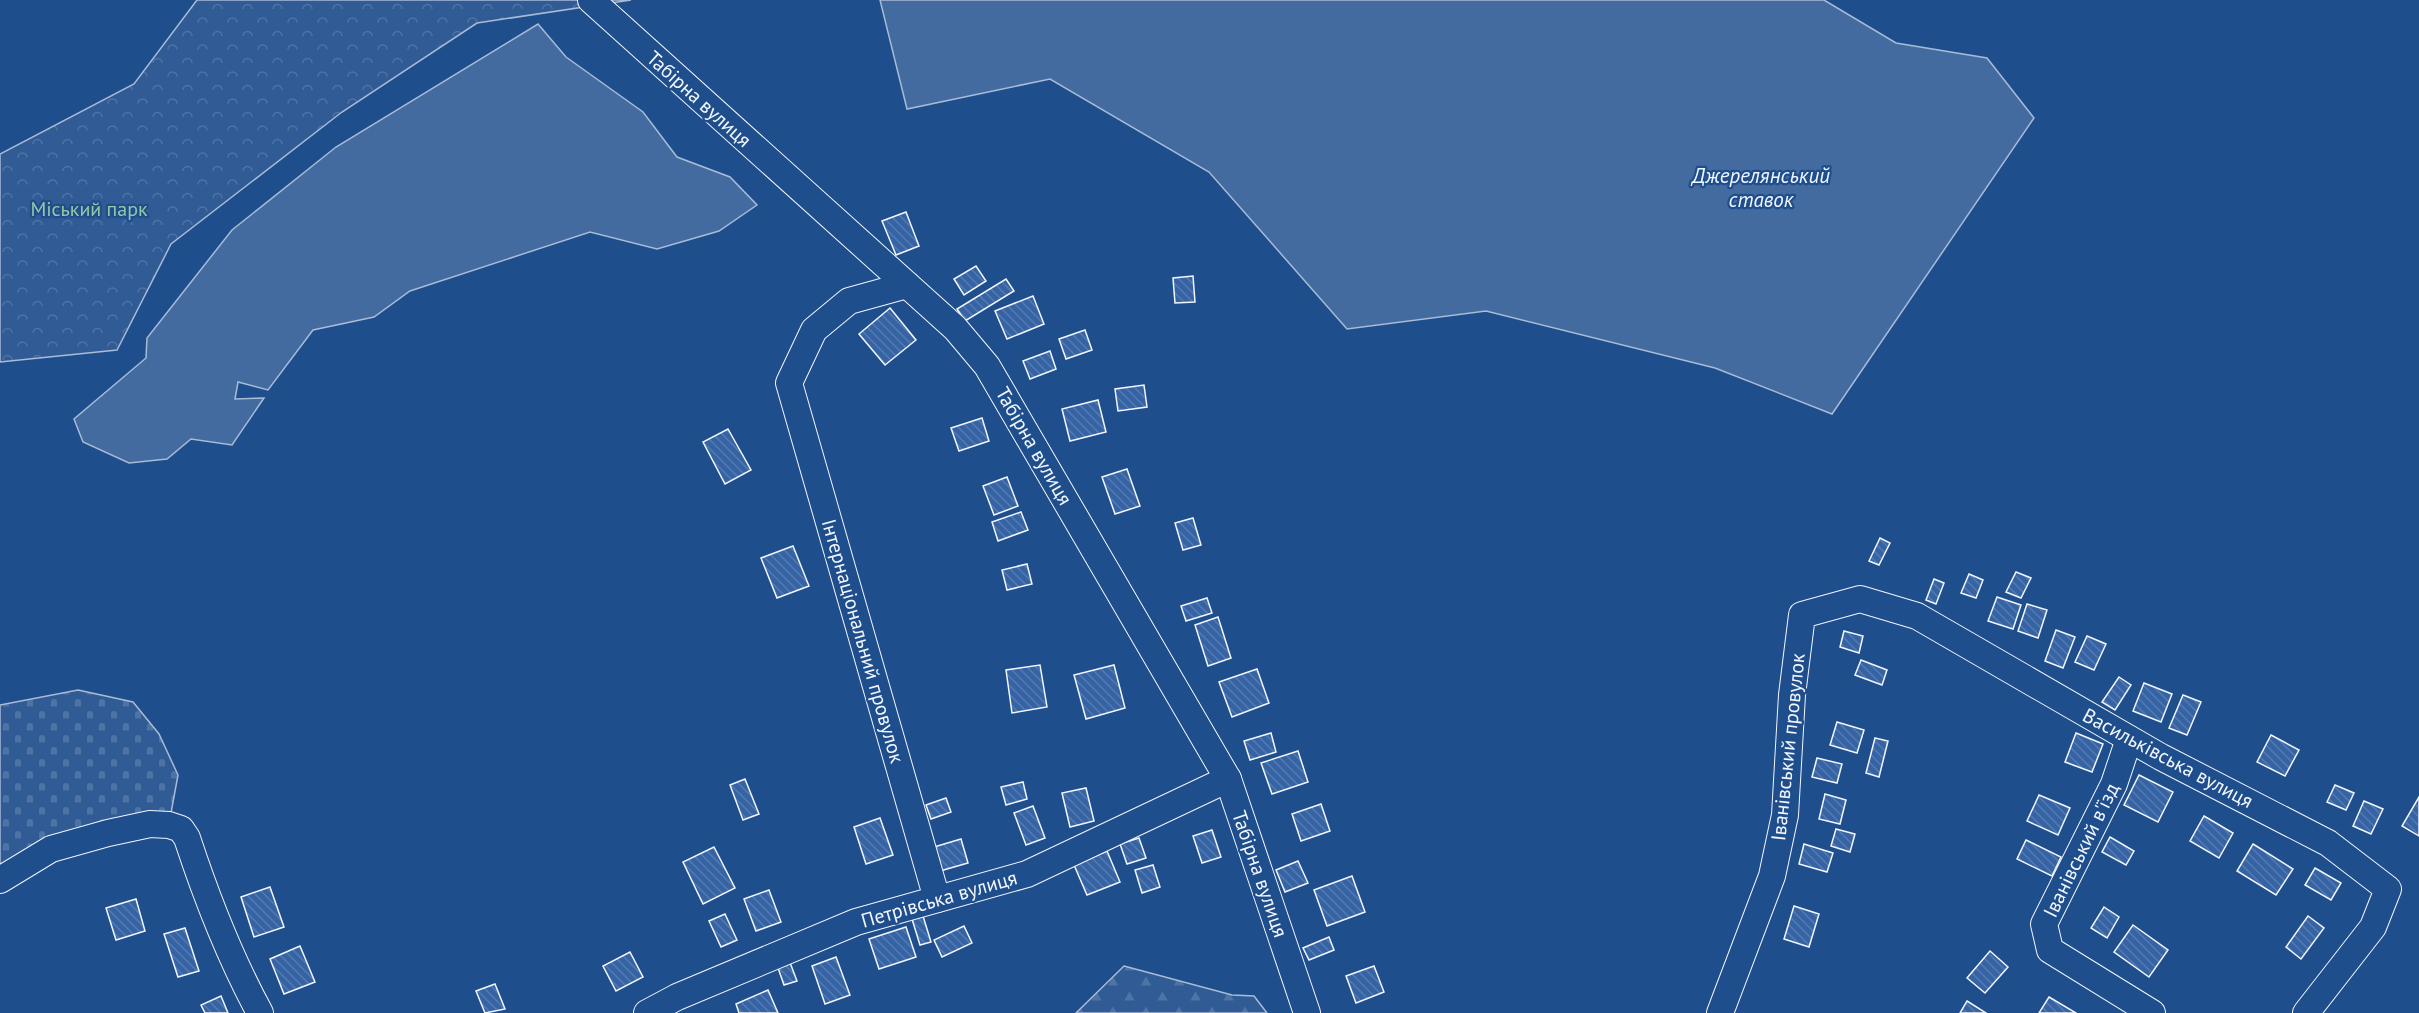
<svg xmlns="http://www.w3.org/2000/svg" width="2419" height="1013" viewBox="0 0 2419 1013" font-family="'PT Sans',sans-serif">
<style>
.forest{fill:url(#forest-firs);stroke:#a8bbd7;stroke-width:1.5}
.cemetery{fill:url(#cemetery-stones);stroke:#a8bbd7;stroke-width:1.5}
.park{fill:url(#park-crowns);stroke:#a8bbd7;stroke-width:1.5}
.water{fill:#446ba0;stroke:#a8bbd7;stroke-width:1.5}
.building{fill:url(#building-back-hatch);stroke:#f2f6ff;stroke-width:1.5}
.lines{fill:none;stroke-linecap:round;stroke-linejoin:round}
.minor-casing{stroke:#f2f6ff;stroke-width:28}
.minor{stroke:#1f4e8c;stroke-width:26}
.labels{text-anchor:middle;dominant-baseline:central;stroke-width:4.5;stroke-linejoin:round;paint-order:stroke}
.street-label{font-size:20px;fill:#f2f6ff;stroke:#1f4e8c}
.park-label{font-size:20px;fill:#97c8a6;stroke:#1f4e8c}
.water-label{font-size:21px;font-style:italic;fill:#f2f6ff;stroke:#1f4e8c}
</style>
<defs>
<pattern id="forest-firs" width="22" height="20" patternUnits="userSpaceOnUse" patternTransform="scale(1.5)"><rect width="22" height="20" fill="#305b95"/><path d="M5 1l3.5 6h-7zM16 11l3.5 6h-7z" fill="#4e73a5"/></pattern>
<pattern id="cemetery-stones" width="16" height="16" patternUnits="userSpaceOnUse" patternTransform="scale(1.5)"><rect width="16" height="16" fill="#305b95"/><path d="M2 7V4a2 2 0 0 1 4 0v3zM10 15v-3a2 2 0 0 1 4 0v3z" fill="#4e73a5"/></pattern>
<pattern id="park-crowns" width="20" height="18" patternUnits="userSpaceOnUse" patternTransform="scale(1.5)"><rect width="20" height="18" fill="#305b95"/><path d="M2 6a3 3 0 1 1 6 0M12 15a3 3 0 1 1 6 0" fill="none" stroke="#4e73a5"/></pattern>
<pattern id="building-back-hatch" width="6" height="6" patternUnits="userSpaceOnUse" patternTransform="scale(1.5)"><rect width="6" height="6" fill="#3563a3"/><path d="M-1 5l2 2M0 0l6 6M5-1l2 2" fill="none" stroke="#537ab1"/></pattern>
</defs>
<rect width="100%" height="100%" fill="#1f4e8c"/>
<polygon class="forest" points="1124,966 1232,995 1254,996 1267,1013 1076,1013"/>
<polygon class="cemetery" points="78,690 133,702 159,734 178,775 171,813 0,871 0,705"/>
<polygon class="park" points="197,0 631,0 477,23 342,112 171,244 117,350 0,362 0,154 134,84"/>
<g class="water">
<polygon points="880,0 1824,0 1896,43 1987,58 2034,118 1832,414 1715,368 1486,311 1347,329 1209,172 1050,79 907,109"/>
<polygon points="538,24 566,57 643,112 677,157 730,177 757,205 719,231 657,249 590,232 410,291 374,317 313,330 268,390 238,382 235,399 264,398 232,445 191,439 167,459 129,463 83,442 74,419 146,358 147,338 232,230 336,147"/>
</g>
<g class="building">
<polygon points="906,212 919,246 896,255 882,221"/>
<polygon points="976,266 986,281 964,295 954,279"/>
<polygon points="1193,276 1195,302 1175,303 1173,278"/>
<polygon points="1006,279 1014,291 965,321 957,309"/>
<polygon points="1033,296 1044,324 1007,339 995,311"/>
<polygon points="890,308 916,340 885,365 859,334"/>
<polygon points="1085,330 1092,350 1066,359 1059,339"/>
<polygon points="1050,351 1056,369 1030,379 1023,361"/>
<polygon points="1144,385 1147,407 1118,411 1115,389"/>
<polygon points="1098,400 1106,432 1070,441 1062,409"/>
<polygon points="982,418 989,441 959,451 951,428"/>
<polygon points="728,429 751,470 725,484 703,442"/>
<polygon points="1127,469 1140,506 1115,514 1102,477"/>
<polygon points="1007,477 1018,506 994,515 983,486"/>
<polygon points="1021,512 1028,530 998,541 992,522"/>
<polygon points="1193,518 1201,545 1183,550 1175,523"/>
<polygon points="1880,538 1890,543 1879,565 1869,561"/>
<polygon points="793,546 809,586 777,598 761,558"/>
<polygon points="1027,564 1032,584 1007,590 1002,570"/>
<polygon points="2016,572 2031,578 2021,598 2006,592"/>
<polygon points="1969,574 1983,580 1976,598 1961,593"/>
<polygon points="1934,579 1944,583 1936,604 1926,600"/>
<polygon points="1997,597 2021,605 2013,629 1988,621"/>
<polygon points="1207,598 1212,613 1186,621 1181,606"/>
<polygon points="2027,604 2047,610 2038,638 2018,631"/>
<polygon points="1218,617 1231,658 1208,666 1195,625"/>
<polygon points="2056,630 2075,637 2063,668 2045,661"/>
<polygon points="1844,631 1863,636 1859,653 1840,647"/>
<polygon points="2087,636 2106,644 2094,670 2075,662"/>
<polygon points="1861,660 1887,670 1882,685 1855,675"/>
<polygon points="1040,665 1047,707 1012,713 1006,670"/>
<polygon points="1114,665 1125,708 1086,719 1074,675"/>
<polygon points="1257,669 1269,703 1232,717 1219,682"/>
<polygon points="2119,677 2131,685 2115,710 2102,702"/>
<polygon points="2144,683 2172,694 2161,722 2133,711"/>
<polygon points="2183,695 2201,702 2187,735 2169,728"/>
<polygon points="1837,722 1864,730 1857,753 1830,745"/>
<polygon points="1271,733 1276,752 1250,760 1244,741"/>
<polygon points="2076,733 2103,744 2092,772 2065,762"/>
<polygon points="2271,735 2299,750 2285,776 2257,762"/>
<polygon points="1875,738 1888,741 1879,777 1866,773"/>
<polygon points="1298,751 1308,782 1272,794 1261,763"/>
<polygon points="1817,758 1842,764 1837,783 1812,777"/>
<polygon points="2139,775 2173,792 2158,822 2124,805"/>
<polygon points="745,779 759,814 743,820 730,785"/>
<polygon points="1023,782 1027,799 1006,805 1001,787"/>
<polygon points="2335,785 2354,793 2346,810 2327,802"/>
<polygon points="1086,788 1094,821 1070,827 1062,793"/>
<polygon points="1825,794 1846,800 1840,824 1819,819"/>
<polygon points="2039,795 2070,808 2058,835 2027,821"/>
<polygon points="2419,797 2419,836 2402,826"/>
<polygon points="946,798 951,812 931,819 926,805"/>
<polygon points="2364,801 2383,809 2371,834 2353,826"/>
<polygon points="1321,804 1330,831 1301,841 1292,814"/>
<polygon points="1033,806 1045,838 1026,845 1014,813"/>
<polygon points="2204,816 2233,833 2219,858 2190,841"/>
<polygon points="880,818 893,855 866,864 854,827"/>
<polygon points="1836,829 1855,834 1850,852 1831,846"/>
<polygon points="1212,830 1221,857 1202,863 1193,836"/>
<polygon points="2110,837 2134,851 2126,865 2102,852"/>
<polygon points="1139,838 1146,858 1127,864 1120,844"/>
<polygon points="961,839 968,863 940,871 934,847"/>
<polygon points="2026,840 2061,857 2052,876 2017,859"/>
<polygon points="1804,844 1833,853 1827,872 1799,864"/>
<polygon points="2253,844 2293,869 2276,895 2237,871"/>
<polygon points="714,847 735,888 703,904 683,862"/>
<polygon points="1107,851 1120,882 1087,895 1074,865"/>
<polygon points="1298,861 1308,883 1285,892 1276,870"/>
<polygon points="1153,865 1160,887 1142,893 1135,870"/>
<polygon points="2315,868 2341,883 2331,900 2305,885"/>
<polygon points="1352,876 1365,912 1327,926 1314,890"/>
<polygon points="270,887 284,927 254,937 241,897"/>
<polygon points="769,890 781,922 756,931 744,899"/>
<polygon points="136,899 145,931 116,940 106,908"/>
<polygon points="1794,906 1819,914 1809,947 1784,939"/>
<polygon points="2104,907 2119,917 2107,938 2091,928"/>
<polygon points="725,914 737,940 721,947 709,921"/>
<polygon points="923,916 931,942 920,945 912,919"/>
<polygon points="2308,916 2324,928 2301,959 2286,947"/>
<polygon points="2133,925 2168,950 2149,977 2114,952"/>
<polygon points="964,926 972,943 942,957 934,940"/>
<polygon points="906,927 916,957 879,969 869,939"/>
<polygon points="185,928 199,971 178,977 164,934"/>
<polygon points="1329,937 1334,950 1309,960 1303,948"/>
<polygon points="300,946 315,982 284,994 270,959"/>
<polygon points="1990,951 2008,967 1985,993 1967,978"/>
<polygon points="630,952 643,977 616,991 603,966"/>
<polygon points="836,957 850,995 825,1004 812,966"/>
<polygon points="789,960 797,981 784,985 777,965"/>
<polygon points="1374,966 1384,992 1356,1003 1346,976"/>
<polygon points="495,984 505,1009 485,1013 476,991"/>
<polygon points="768,990 778,1013 739,1013 736,1004"/>
<polygon points="221,996 228,1013 205,1013 201,1005"/>
<polygon points="2049,997 2076,1013 2039,1013"/>
<polygon points="1967,1001 1986,1013 1960,1013"/>
</g>
<g class="lines">
<defs>
<g id="minor">
<polyline points="591,0 955,328 987,366 1228,779 1307,1013"/>
<polyline points="907,285 849,301 814,330 789,383 937,899"/>
<polyline points="2129,739 2114,784 2044,924 2050,950 2152,1013"/>
<path d="M0,880L51,849L108,833L150,824L169,825L181,829L187,838C207,899 229,956 260,1013"/>
<polyline points="647,1013 677,997 856,922 1027,874 1228,779"/>
<polyline points="1720,1013 1772,876 1785,815 1792,695 1802,615 1860,599 1917,616 2161,757 2328,843 2388,889 2373,927 2306,1013"/>
</g>
</defs>
<use href="#minor" class="minor-casing"/>
<use href="#minor" class="minor"/>
</g>
<g class="labels">
<g class="street-label">
<text transform="translate(699 99) rotate(42)">Табірна вулиця</text>
<text transform="translate(1034 446) rotate(60)">Табірна вулиця</text>
<text transform="translate(863 641) rotate(74)">Інтернаціональний провулок</text>
<text transform="translate(1788 747) rotate(-84)">Іванівський провулок</text>
<text transform="translate(2168 758) rotate(28)">Васильківська вулиця</text>
<text transform="translate(2081 850) rotate(-64)">Іванівський в'їзд</text>
<text transform="translate(1260 874) rotate(71)">Табірна вулиця</text>
<text transform="translate(939 899) rotate(-16)">Петрівська вулиця</text>
</g>
<g class="park-label">
<text x="89" y="209">Міський парк</text>
</g>
<g class="water-label">
<text x="1761" y="175">Джерелянський<tspan x="1761" dy="24">ставок</tspan></text>
</g>
</g>
</svg>
